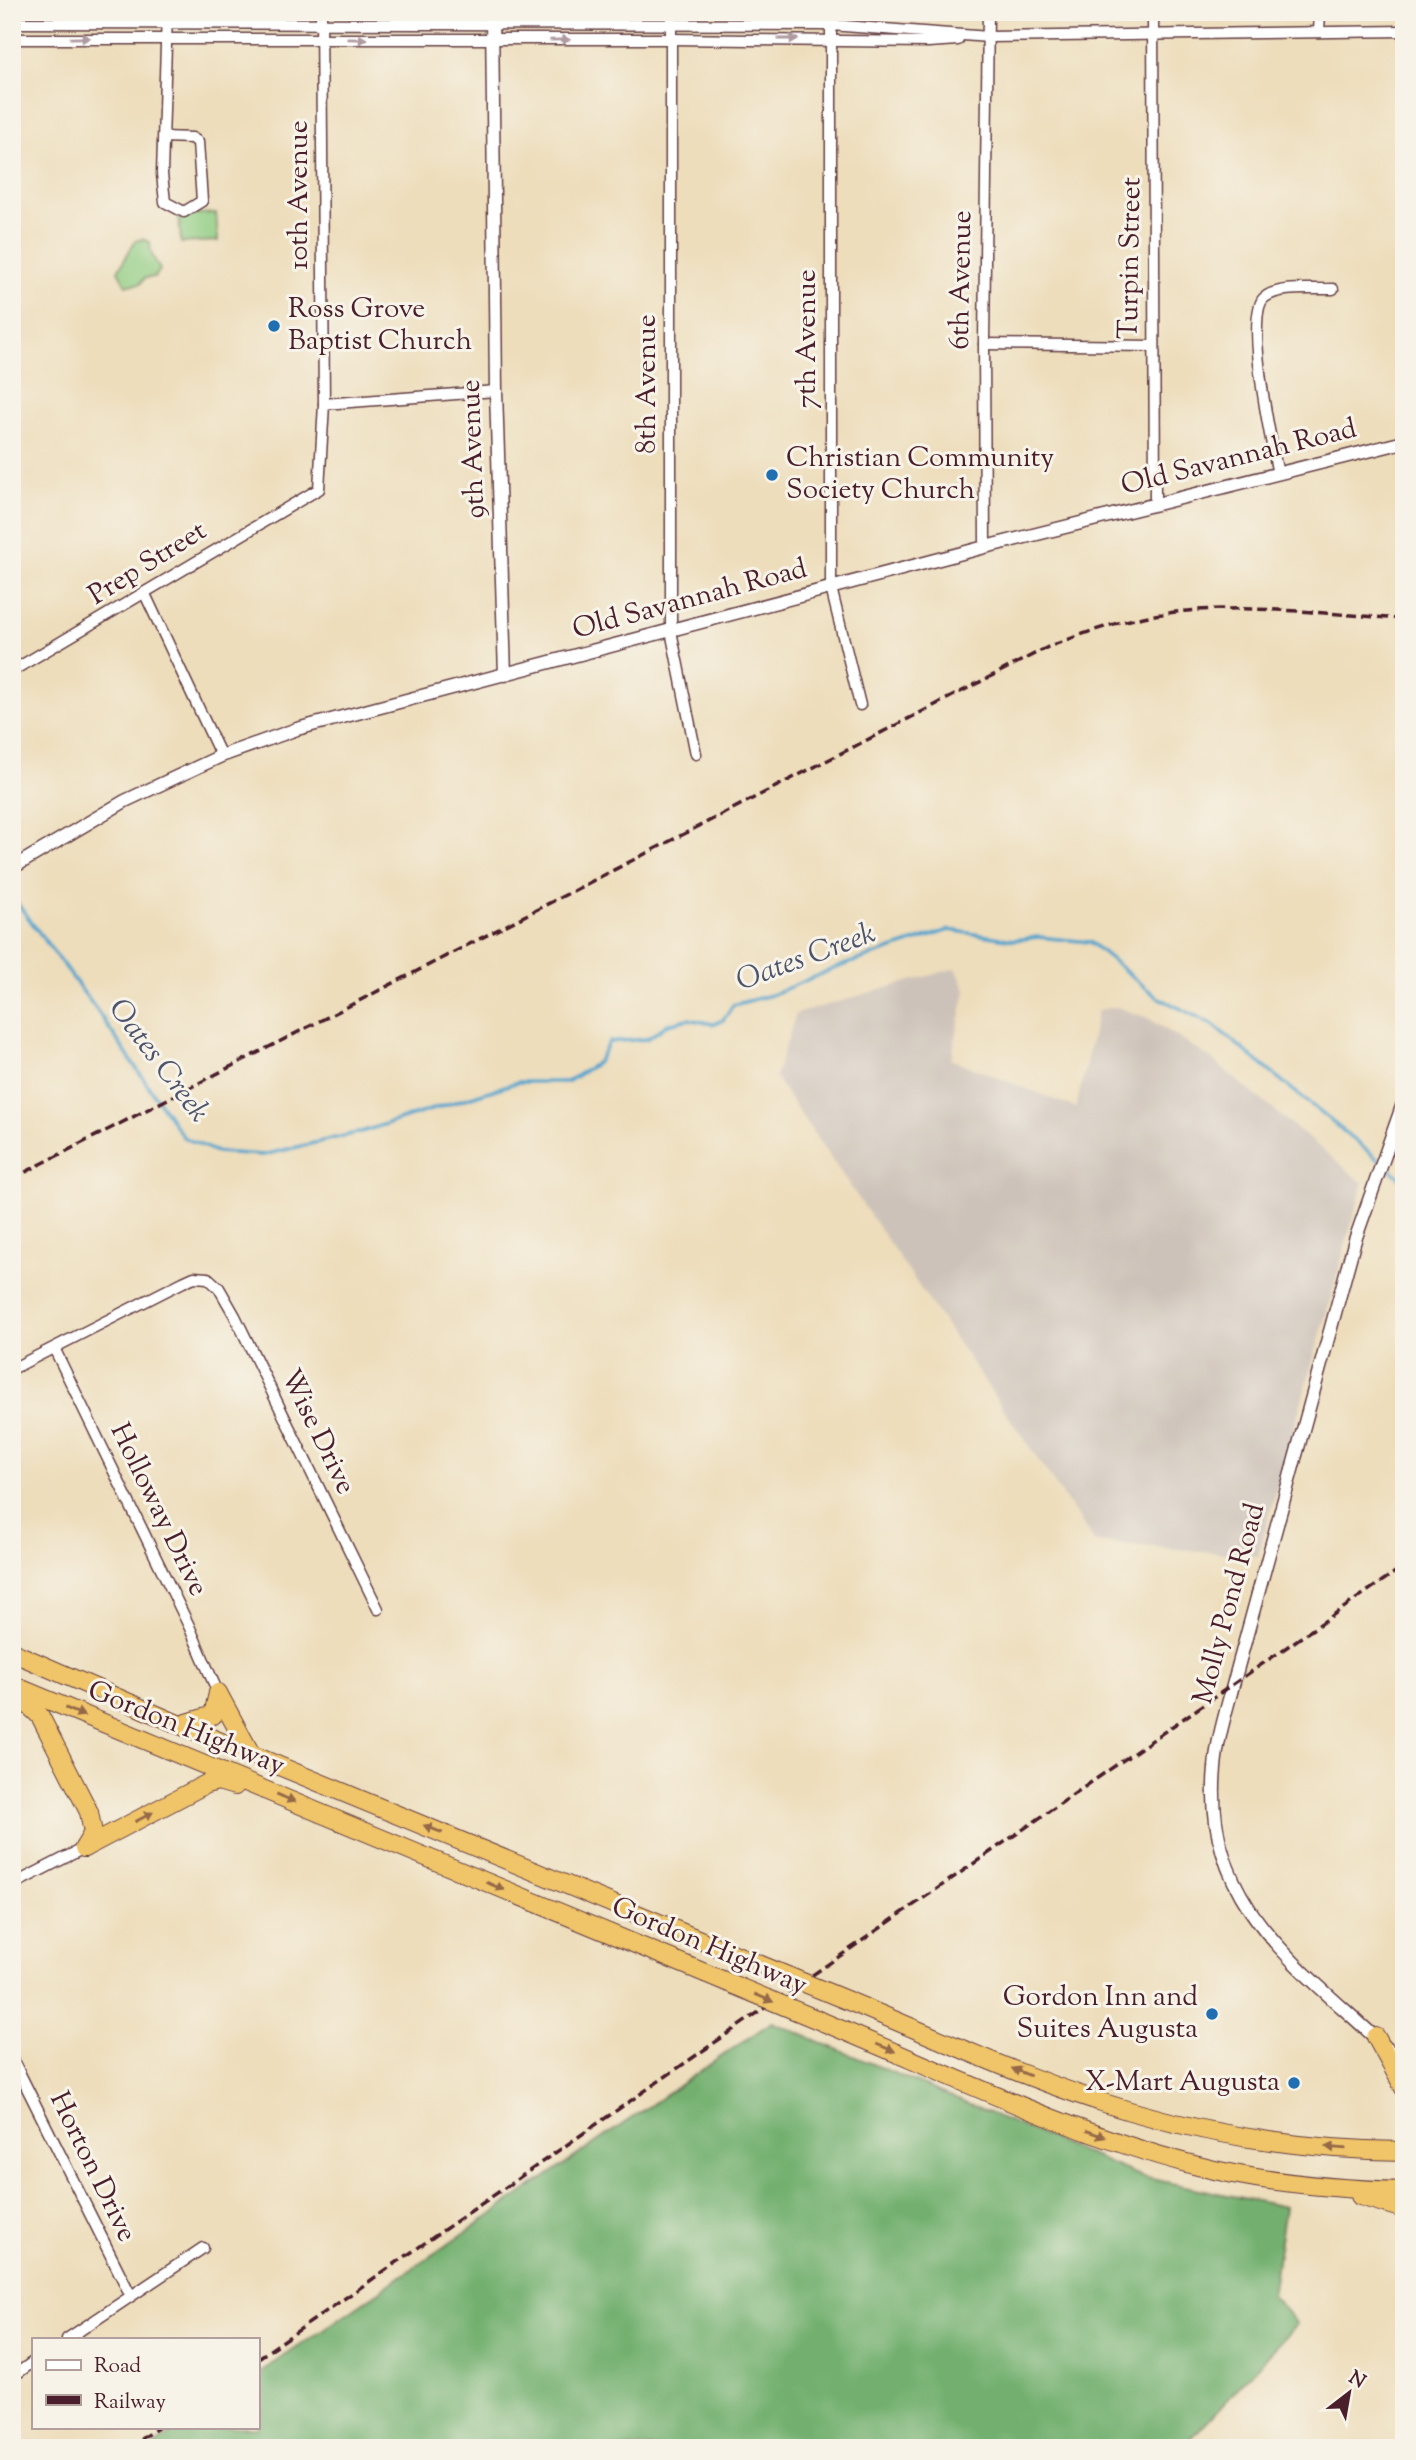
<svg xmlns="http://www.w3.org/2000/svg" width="1416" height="2460" viewBox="0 0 1416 2460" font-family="'Sorts Mill Goudy',serif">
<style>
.industrial{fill:#cdc2b9}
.green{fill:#8fcc81;stroke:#6c7656;stroke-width:2}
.forest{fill:#73b06f;stroke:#5e684d;stroke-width:2}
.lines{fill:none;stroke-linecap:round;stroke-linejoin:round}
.stream{stroke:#51a3cc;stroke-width:3.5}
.minor-casing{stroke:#623c41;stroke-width:13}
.tertiary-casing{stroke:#623c41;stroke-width:15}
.trunk-casing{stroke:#623c41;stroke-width:20}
.minor{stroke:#fff;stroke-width:10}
.tertiary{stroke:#fff;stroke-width:12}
.trunk{stroke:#f0c469;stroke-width:18}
.rail{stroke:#4a1f2b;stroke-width:3.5;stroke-dasharray:10 5;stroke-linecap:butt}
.trunk-bridge-casing{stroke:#623c41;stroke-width:20;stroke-linecap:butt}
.trunk-bridge{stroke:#f0c469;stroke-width:18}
.oneway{fill:#ae9aa0}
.oneway2{fill:#956947}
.poi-dot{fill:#1f6fb2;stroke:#f7f3e8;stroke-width:2.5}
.labels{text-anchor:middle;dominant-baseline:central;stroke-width:6;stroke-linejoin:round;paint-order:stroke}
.street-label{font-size:28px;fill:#4a1f2b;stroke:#f7f3e8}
.poi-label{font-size:28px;fill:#4a1f2b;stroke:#f7f3e8;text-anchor:start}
.water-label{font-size:30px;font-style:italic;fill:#4d546b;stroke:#f7f3e8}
</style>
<rect width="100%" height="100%" fill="#f7f3e8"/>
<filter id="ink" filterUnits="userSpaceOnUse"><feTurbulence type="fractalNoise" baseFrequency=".0143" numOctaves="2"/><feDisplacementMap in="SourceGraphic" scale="14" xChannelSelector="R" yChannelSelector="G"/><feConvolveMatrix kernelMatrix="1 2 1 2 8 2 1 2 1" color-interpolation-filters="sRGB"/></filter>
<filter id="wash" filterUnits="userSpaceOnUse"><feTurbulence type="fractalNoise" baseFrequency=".00686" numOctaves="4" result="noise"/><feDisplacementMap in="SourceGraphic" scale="28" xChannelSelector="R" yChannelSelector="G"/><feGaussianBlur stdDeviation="1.57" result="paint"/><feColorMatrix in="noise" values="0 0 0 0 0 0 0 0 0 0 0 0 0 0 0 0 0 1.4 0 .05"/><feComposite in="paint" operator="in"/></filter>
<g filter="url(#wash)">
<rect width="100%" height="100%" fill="#edddbb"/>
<polygon class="industrial" points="956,968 966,991 951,1059 1076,1108 1098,1010 1116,1007 1148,1018 1210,1058 1363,1183 1258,1556 1095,1542 775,1077 796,1014"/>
<g class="green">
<polygon points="216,213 218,241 181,243 179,215"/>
<polygon points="142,239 150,242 151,253 160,270 155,277 145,278 140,284 126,285 118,271 135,241"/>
</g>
<polygon class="forest" points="772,2022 1142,2177 1285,2207 1272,2295 1297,2324 1182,2448 151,2448 182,2427 257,2427 257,2375"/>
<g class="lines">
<g class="stream">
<polyline points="12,896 98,1012 183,1137 216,1152 263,1155 361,1132 518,1082 567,1082 598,1062 609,1042 647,1039 668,1024 688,1019 713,1024 723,1020 733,1005 771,995 838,967 949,930 1014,940 1038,937 1090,942 1157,997 1212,1024 1380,1161"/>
<polyline points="1386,1166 1404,1181"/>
</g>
</g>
</g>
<g filter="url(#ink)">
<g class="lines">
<defs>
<g id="minor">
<polyline points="671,12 671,631 696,754"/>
<polyline points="831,12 831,588 860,705"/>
<polyline points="1153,12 1155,504"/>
<polyline points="12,23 831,25 989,37 1404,31"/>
<polyline points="1319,32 1320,12"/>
<polyline points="12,39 671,39 928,42 958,40"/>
<polyline points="163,137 192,138 198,142 202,201 184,212 165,202 162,174 167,12"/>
<polyline points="984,344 1152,346"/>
<polyline points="324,404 496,391"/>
<path d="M1278,474C1272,446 1244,316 1264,298C1279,285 1314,290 1333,289"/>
<polyline points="985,547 984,344 988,12"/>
<polyline points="145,594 221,756"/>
<polyline points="12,671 319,489 324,404 321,12"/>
<polyline points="54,1348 189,1626 218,1693"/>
<polyline points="12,1369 183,1282 194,1277 208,1278 219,1288 235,1316 378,1609"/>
<polyline points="12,1885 84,1848"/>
<polyline points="12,2058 131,2296"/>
<polyline points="67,2339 203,2248"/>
<polyline points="12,2377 33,2362"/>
</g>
<g id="tertiary">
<polyline points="492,12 496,391 505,675"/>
<polyline points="12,868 125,801 221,756 297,729 985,547 1404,442"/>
<path d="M1404,1101L1355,1240L1233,1685C1226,1712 1217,1740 1215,1768C1201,1914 1315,1975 1404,2065"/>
</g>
<g id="trunk">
<polyline points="12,1652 180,1725 722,1949"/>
<polyline points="12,1685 705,1973"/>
<polyline points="218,1693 251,1754"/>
<polyline points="17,1694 40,1716 89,1812 93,1833 84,1848"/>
<polyline points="180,1725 213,1715 218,1693"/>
<polyline points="84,1848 206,1784 218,1781 235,1786"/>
<path d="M851,2002C943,2040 1034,2083 1130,2111C1218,2137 1311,2150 1404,2151"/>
<path d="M823,2022C944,2072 1066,2132 1194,2165C1262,2183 1333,2189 1404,2191"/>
<polyline points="1376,2037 1404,2088"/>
<polyline points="1360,2196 1404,2209"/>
</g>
</defs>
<use href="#minor" class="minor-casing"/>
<use href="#tertiary" class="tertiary-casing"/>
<use href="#trunk" class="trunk-casing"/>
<use href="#minor" class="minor"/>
<use href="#tertiary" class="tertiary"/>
<use href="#trunk" class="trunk"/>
<g class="rail">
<path d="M12,1179L1048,647C1085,633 1122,619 1162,614C1241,602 1324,614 1404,619"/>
<polyline points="257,2359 1404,1566"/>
<polyline points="129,2448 159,2427"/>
</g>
<defs>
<g id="trunk-bridge">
<polyline points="722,1949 851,2002"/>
<polyline points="705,1973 823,2022"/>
</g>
</defs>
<use href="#trunk-bridge" class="trunk-bridge-casing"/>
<use href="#trunk-bridge" class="trunk-bridge"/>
</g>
<defs><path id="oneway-solid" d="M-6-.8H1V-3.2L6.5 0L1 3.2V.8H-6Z" transform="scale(1.75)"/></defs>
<g class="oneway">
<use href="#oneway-solid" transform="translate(80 38) rotate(-1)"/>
<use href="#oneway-solid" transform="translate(357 39) rotate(1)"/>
<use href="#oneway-solid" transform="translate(788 39)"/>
<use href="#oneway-solid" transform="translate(560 40) rotate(-1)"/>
</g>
<g class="oneway2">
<use href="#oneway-solid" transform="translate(75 1712) rotate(23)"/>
<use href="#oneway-solid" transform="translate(286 1798) rotate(23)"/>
<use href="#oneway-solid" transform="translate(144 1817) rotate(-28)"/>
<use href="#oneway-solid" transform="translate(433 1829) rotate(-158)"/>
<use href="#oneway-solid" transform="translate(495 1886) rotate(23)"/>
<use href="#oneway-solid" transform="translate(764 1998) rotate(23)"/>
<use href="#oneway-solid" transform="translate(886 2048) rotate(22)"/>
<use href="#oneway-solid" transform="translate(1021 2072) rotate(-158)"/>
<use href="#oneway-solid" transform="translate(1096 2134) rotate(20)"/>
<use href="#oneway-solid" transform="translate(1336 2148) rotate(-175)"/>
</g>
</g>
<g class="poi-dot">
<circle cx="274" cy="326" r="7"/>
<circle cx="772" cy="475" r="7"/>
<circle cx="1212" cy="2014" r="7"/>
<circle cx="1294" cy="2083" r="7"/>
</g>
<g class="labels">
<g class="street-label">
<text transform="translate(300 195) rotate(-90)">10th Avenue</text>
<text transform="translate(1131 258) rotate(-89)">Turpin Street</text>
<text transform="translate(962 280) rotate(-89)">6th Avenue</text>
<text transform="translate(808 339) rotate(-90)">7th Avenue</text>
<text transform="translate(648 384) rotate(-90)">8th Avenue</text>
<text transform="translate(474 449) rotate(-92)">9th Avenue</text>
<text transform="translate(1239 458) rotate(-14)">Old Savannah Road</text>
<text transform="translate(148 564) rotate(-32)">Prep Street</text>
<text transform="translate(690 600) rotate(-15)">Old Savannah Road</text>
<text transform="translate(317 1432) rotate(64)">Wise Drive</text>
<text transform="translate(158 1510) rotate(64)">Holloway Drive</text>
<text transform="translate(1230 1604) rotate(-75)">Molly Pond Road</text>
<text transform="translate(186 1729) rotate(22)">Gordon Highway</text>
<text transform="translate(709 1947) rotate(23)">Gordon Highway</text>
<text transform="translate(92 2167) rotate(64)">Horton Drive</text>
</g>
<g class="poi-label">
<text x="288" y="310">Ross Grove<tspan x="288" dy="32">Baptist Church</tspan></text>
<text x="786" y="459">Christian Community<tspan x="786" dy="32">Society Church</tspan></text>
<text x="1198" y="1998" text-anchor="end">Gordon Inn and<tspan x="1198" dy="32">Suites Augusta</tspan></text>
<text x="1280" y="2083" text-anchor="end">X-Mart Augusta</text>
</g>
<g class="water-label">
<text transform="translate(806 958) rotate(-20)">Oates Creek</text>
<text transform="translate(158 1061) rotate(53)">Oates Creek</text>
</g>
</g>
<rect width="1416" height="2460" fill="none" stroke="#f7f3e8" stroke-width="42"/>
<rect x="32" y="2338" width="228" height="91" fill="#f7f3e8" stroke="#b29e9c" stroke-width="2"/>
<rect x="46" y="2360" width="35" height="10" fill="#ffffff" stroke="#b29e9c" stroke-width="2"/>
<text x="94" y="2372" font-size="21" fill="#4a1f2b">Road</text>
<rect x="46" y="2395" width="35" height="10" fill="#4a1f2b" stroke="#b29e9c" stroke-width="2"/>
<text x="94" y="2408" font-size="21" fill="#4a1f2b">Railway</text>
<g transform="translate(1349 2393) rotate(31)" stroke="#f7f3e8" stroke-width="5" paint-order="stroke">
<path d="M0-5L12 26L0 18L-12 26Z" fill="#4a1f2b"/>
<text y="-10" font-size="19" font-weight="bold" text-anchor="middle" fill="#4a1f2b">N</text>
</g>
</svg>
